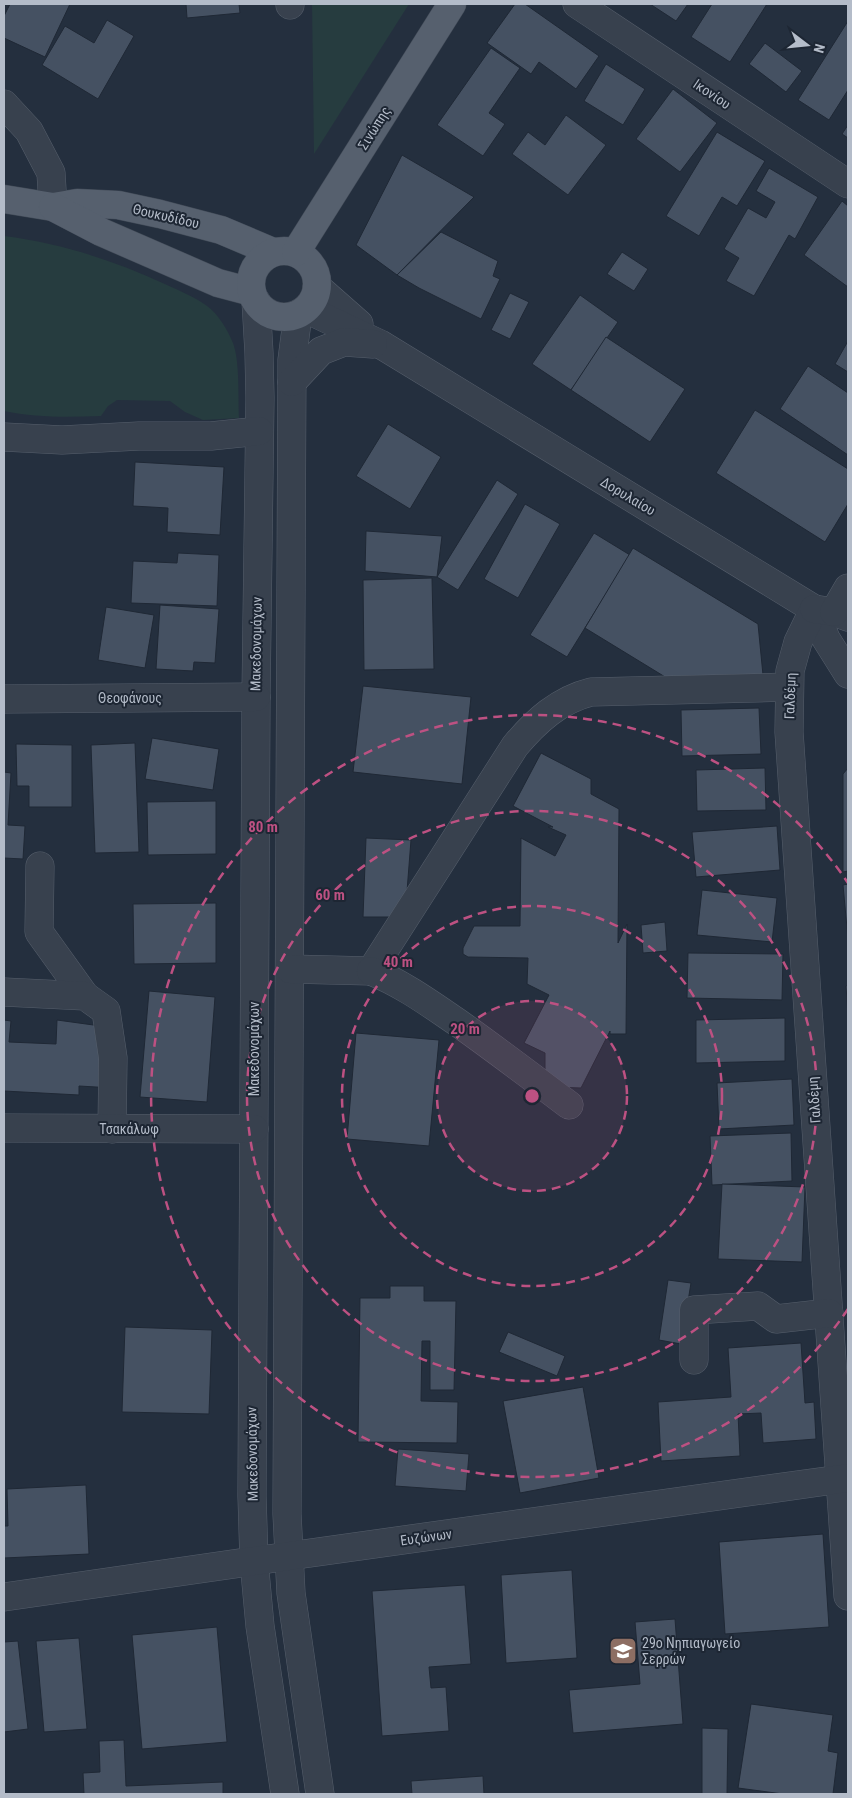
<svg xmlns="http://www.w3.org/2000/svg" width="852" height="1798" viewBox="0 0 852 1798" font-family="'Roboto Condensed',sans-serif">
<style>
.green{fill:#263c3f}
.building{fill:#455162;stroke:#1f2835}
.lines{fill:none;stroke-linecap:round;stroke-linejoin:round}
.minor-casing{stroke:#565f6c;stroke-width:29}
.major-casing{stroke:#414a57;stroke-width:29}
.minor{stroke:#38414e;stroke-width:28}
.major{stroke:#56606e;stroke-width:28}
.ring{fill:none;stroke:#bd5182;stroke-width:2.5;stroke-dasharray:9 6}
.labels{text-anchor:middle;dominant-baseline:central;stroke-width:4;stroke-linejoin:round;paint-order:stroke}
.street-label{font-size:14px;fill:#b4bcc9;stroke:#1d2633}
.poi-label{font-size:14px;fill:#b4bcc9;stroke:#1d2633;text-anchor:start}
.centre{fill:#bd5182;stroke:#1d2633;stroke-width:2.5}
.ring-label{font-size:15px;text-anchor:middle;font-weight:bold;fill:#bd5182;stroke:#1d2633;stroke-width:4;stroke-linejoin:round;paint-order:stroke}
</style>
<rect width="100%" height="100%" fill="#242f3e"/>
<g class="green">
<polygon points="312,4 409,4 314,154"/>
<path d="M4,236C61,243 115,261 167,285C180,291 195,297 207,306C219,315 227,329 233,343C240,362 238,397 239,418L203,420L185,412L170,401L117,400L108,406L101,416C69,417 36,418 4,411Z"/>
</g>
<g class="building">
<polygon points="10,4 70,4 45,57 4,38 4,16"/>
<polygon points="186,4 239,4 240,13 187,18"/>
<polygon points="515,4 525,4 599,56 576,89 539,62 531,74 487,43"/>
<polygon points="650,4 688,4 676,21"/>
<polygon points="712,4 767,4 730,62 691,37"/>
<polygon points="107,20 134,36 98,99 42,65 65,26 94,43"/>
<polygon points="848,21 848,90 829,120 798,100"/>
<polygon points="765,43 802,71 786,92 749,64"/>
<polygon points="491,48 520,68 489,113 505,124 483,156 437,125"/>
<polygon points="606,64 645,89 623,125 584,101"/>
<polygon points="673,89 717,123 680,172 636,139"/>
<polygon points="566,115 606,145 568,195 512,154 528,132 545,145"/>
<polygon points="848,125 848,138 842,134"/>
<polygon points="717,132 765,161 737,206 722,197 699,236 666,216"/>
<polygon points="402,155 474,197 397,275 356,245"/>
<polygon points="769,168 818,197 795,239 789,235 754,296 726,281 739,258 724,249 748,208 766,218 775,202 756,191"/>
<polygon points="842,201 848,206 848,287 804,255"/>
<polygon points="441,232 498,261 493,276 500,279 481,319 419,288 397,275"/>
<polygon points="622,252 648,269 634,291 607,274"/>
<polygon points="510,293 529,302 510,339 491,330"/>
<polygon points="580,295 618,322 571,390 532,364"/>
<polygon points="606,337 685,389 650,442 571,390"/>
<polygon points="848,341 848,372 835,364"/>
<polygon points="808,366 848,393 848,455 780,409"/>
<polygon points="755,410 848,469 848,504 825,542 716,473"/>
<polygon points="388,424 441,457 410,509 356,476"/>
<polygon points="135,462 224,467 220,535 167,532 168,508 133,506"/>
<polygon points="497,480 518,494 458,590 437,577"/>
<polygon points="525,504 560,524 518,598 484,579"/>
<polygon points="366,531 442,536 437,577 365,571"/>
<polygon points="594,533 630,555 567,657 530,635"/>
<polygon points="633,548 758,624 763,675 675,683 585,628"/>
<polygon points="178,553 219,555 217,606 131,603 133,561 177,563"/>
<polygon points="432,578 434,669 364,670 363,580"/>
<polygon points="160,605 219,609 215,663 194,662 193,671 156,669"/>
<polygon points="106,607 154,615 145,668 98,660"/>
<polygon points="363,686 471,697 462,784 353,772"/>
<polygon points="759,708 761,754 682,756 681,710"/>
<polygon points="152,738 219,749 213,790 145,779"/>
<polygon points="135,743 139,852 95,853 91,745"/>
<polygon points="16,744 72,745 72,807 29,807 29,786 17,786"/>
<polygon points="541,753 591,779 591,794 619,809 618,943 627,924 626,1034 610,1034 610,1031 581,1088 553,1087 545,1083 545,1053 524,1043 549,995 527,984 528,958 468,957 463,954 463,948 474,926 520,926 521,838 555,856 566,835 548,827 553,827 513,806"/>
<polygon points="765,768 766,810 697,811 696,770"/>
<polygon points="848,768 848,871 843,872 843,774"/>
<polygon points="4,772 11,773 8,825 25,826 23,859 4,858"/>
<polygon points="216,801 216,854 148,855 147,802"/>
<polygon points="777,826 780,870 696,877 692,832"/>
<polygon points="366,838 411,840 405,917 363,917"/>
<polygon points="848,884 848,939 843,885"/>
<polygon points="702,890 777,898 772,942 697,935"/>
<polygon points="216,903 216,963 134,964 133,904"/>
<polygon points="665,922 667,951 643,953 641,925"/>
<polygon points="688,953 783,954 782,1000 687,998"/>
<polygon points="848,985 848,1015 846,986"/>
<polygon points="149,991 215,997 207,1102 140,1097"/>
<polygon points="785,1018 785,1061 696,1063 696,1020"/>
<polygon points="4,1020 11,1021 9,1042 56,1044 57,1020 108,1027 113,1088 79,1086 79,1095 4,1091"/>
<polygon points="356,1033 439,1040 429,1146 347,1139"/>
<polygon points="792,1079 794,1125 719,1129 717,1083"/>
<polygon points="791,1133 792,1181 712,1185 710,1136"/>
<polygon points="722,1184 805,1187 802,1262 718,1259"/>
<polygon points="668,1280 691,1283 681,1344 659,1340"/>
<polygon points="390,1286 424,1286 424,1301 456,1301 454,1390 430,1390 430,1341 422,1341 421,1401 458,1402 457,1443 358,1442 360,1298 390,1298"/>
<polygon points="125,1327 212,1330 209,1414 122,1412"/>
<polygon points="508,1332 565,1356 557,1376 499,1352"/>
<polygon points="801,1343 805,1403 814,1402 816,1439 763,1443 761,1413 738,1414 740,1456 661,1461 658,1402 731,1397 728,1348"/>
<polygon points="583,1387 599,1478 520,1493 503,1401"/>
<polygon points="398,1449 469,1454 466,1491 395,1486"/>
<polygon points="86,1485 89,1554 4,1558 4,1526 8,1526 7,1489"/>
<polygon points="823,1534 829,1627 725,1634 719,1542"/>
<polygon points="572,1570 577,1658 506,1663 501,1575"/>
<polygon points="465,1585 471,1664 429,1667 431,1688 446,1687 449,1731 382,1736 372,1591"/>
<polygon points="675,1619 683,1724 573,1733 569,1690 640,1684 635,1622"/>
<polygon points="217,1627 227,1742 142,1749 132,1635"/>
<polygon points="79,1638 87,1729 44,1732 36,1641"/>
<polygon points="18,1641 28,1729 4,1732 4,1642"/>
<polygon points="751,1704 833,1715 828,1751 838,1753 833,1794 783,1794 738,1788"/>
<polygon points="702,1728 728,1729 727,1794 702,1794"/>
<polygon points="124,1740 126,1786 223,1782 223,1794 84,1794 83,1773 100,1772 99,1741"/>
<polygon points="483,1776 484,1794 412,1794 411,1781"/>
</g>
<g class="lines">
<defs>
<g id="minor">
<polyline points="290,4 290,5"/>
<polyline points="577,4 848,184"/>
<polyline points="4,104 29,131 51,173 53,207"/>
<polyline points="317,287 359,324"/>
<polyline points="256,301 259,353 260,398 256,697 252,1496 254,1561 260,1626 285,1794"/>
<polyline points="306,309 380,344 814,609 826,639 848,674"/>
<polyline points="298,314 292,360 287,1514 291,1593 320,1794"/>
<polyline points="292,382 321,351 344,342 373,344"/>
<polyline points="4,437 62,440 139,436 211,436 259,431"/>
<polyline points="814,609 798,642 790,671 789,732 848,1596"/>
<polyline points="814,609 834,612 848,617"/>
<polyline points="834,612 848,588"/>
<polyline points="4,699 256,697"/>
<polyline points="40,866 39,932 85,996"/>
<path d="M290,969L371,971L515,746C536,721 559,700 591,692L789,687"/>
<path d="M371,971C403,984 429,1003 457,1022C495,1049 532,1077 569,1105"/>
<polyline points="4,992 85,996 106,1011 113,1058 112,1129"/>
<polyline points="4,1128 254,1129"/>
<polyline points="694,1360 694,1310 758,1306 776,1319 829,1313"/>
<polyline points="4,1597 289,1556 848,1478"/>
</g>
<g id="major">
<polyline points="4,199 53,207 77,203 118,205 160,214 221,230 273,252"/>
<polyline points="53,207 101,232 218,283 252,292"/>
<circle cx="284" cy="284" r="33"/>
<polyline points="296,252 452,4"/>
</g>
</defs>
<use href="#minor" class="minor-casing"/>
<use href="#major" class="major-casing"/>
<use href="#minor" class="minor"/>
<use href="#major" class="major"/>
</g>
<circle cx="532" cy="1096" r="95" fill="#bd5182" fill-opacity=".12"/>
<g class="ring">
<circle cx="532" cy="1096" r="95"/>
<circle cx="532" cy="1096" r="190"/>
<circle cx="532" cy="1096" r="285"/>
<path d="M848 1309A381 381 0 1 1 848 883"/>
</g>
<defs>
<symbol id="school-square" viewBox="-11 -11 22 22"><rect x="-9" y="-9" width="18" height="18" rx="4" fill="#8d6e63" stroke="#1d2633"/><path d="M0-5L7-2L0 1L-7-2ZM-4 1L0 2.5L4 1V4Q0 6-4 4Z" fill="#fff"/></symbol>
</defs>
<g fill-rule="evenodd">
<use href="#school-square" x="607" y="1635" width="32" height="32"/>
</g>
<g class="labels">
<g class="street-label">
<text transform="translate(712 94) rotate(34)">Ικονίου</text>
<text transform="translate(374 128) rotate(-58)">Σινώπης</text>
<text transform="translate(166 216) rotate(13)">Θουκυδίδου</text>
<text transform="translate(628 496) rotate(31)">Δορυλαίου</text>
<text transform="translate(256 644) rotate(-89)">Μακεδονομάχων</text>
<text transform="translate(790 696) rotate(-88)">Γαλδέμη</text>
<text x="130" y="698">Θεοφάνους</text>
<text transform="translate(254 1049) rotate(-90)">Μακεδονομάχων</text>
<text transform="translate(814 1100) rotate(-94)">Γαλδέμη</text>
<text x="129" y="1129">Τσακάλωφ</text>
<text transform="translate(252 1454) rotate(-91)">Μακεδονομάχων</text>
<text transform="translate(426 1537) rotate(-8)">Ευζώνων</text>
</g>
<g class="poi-label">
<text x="642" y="1643">29ο Νηπιαγωγείο<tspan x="642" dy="16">Σερρών</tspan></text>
</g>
</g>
<circle cx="532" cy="1096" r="8" class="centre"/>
<g class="ring-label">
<text x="263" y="832">80 m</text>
<text x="330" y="900">60 m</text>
<text x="398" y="967">40 m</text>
<text x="465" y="1034">20 m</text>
</g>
<rect width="852" height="1798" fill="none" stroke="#b4bcc9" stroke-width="10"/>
<g transform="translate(807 45) rotate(106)" stroke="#1d2633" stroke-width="4" paint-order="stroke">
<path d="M0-4L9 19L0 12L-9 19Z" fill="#b4bcc9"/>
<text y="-8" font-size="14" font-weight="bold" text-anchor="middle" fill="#b4bcc9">N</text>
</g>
</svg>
